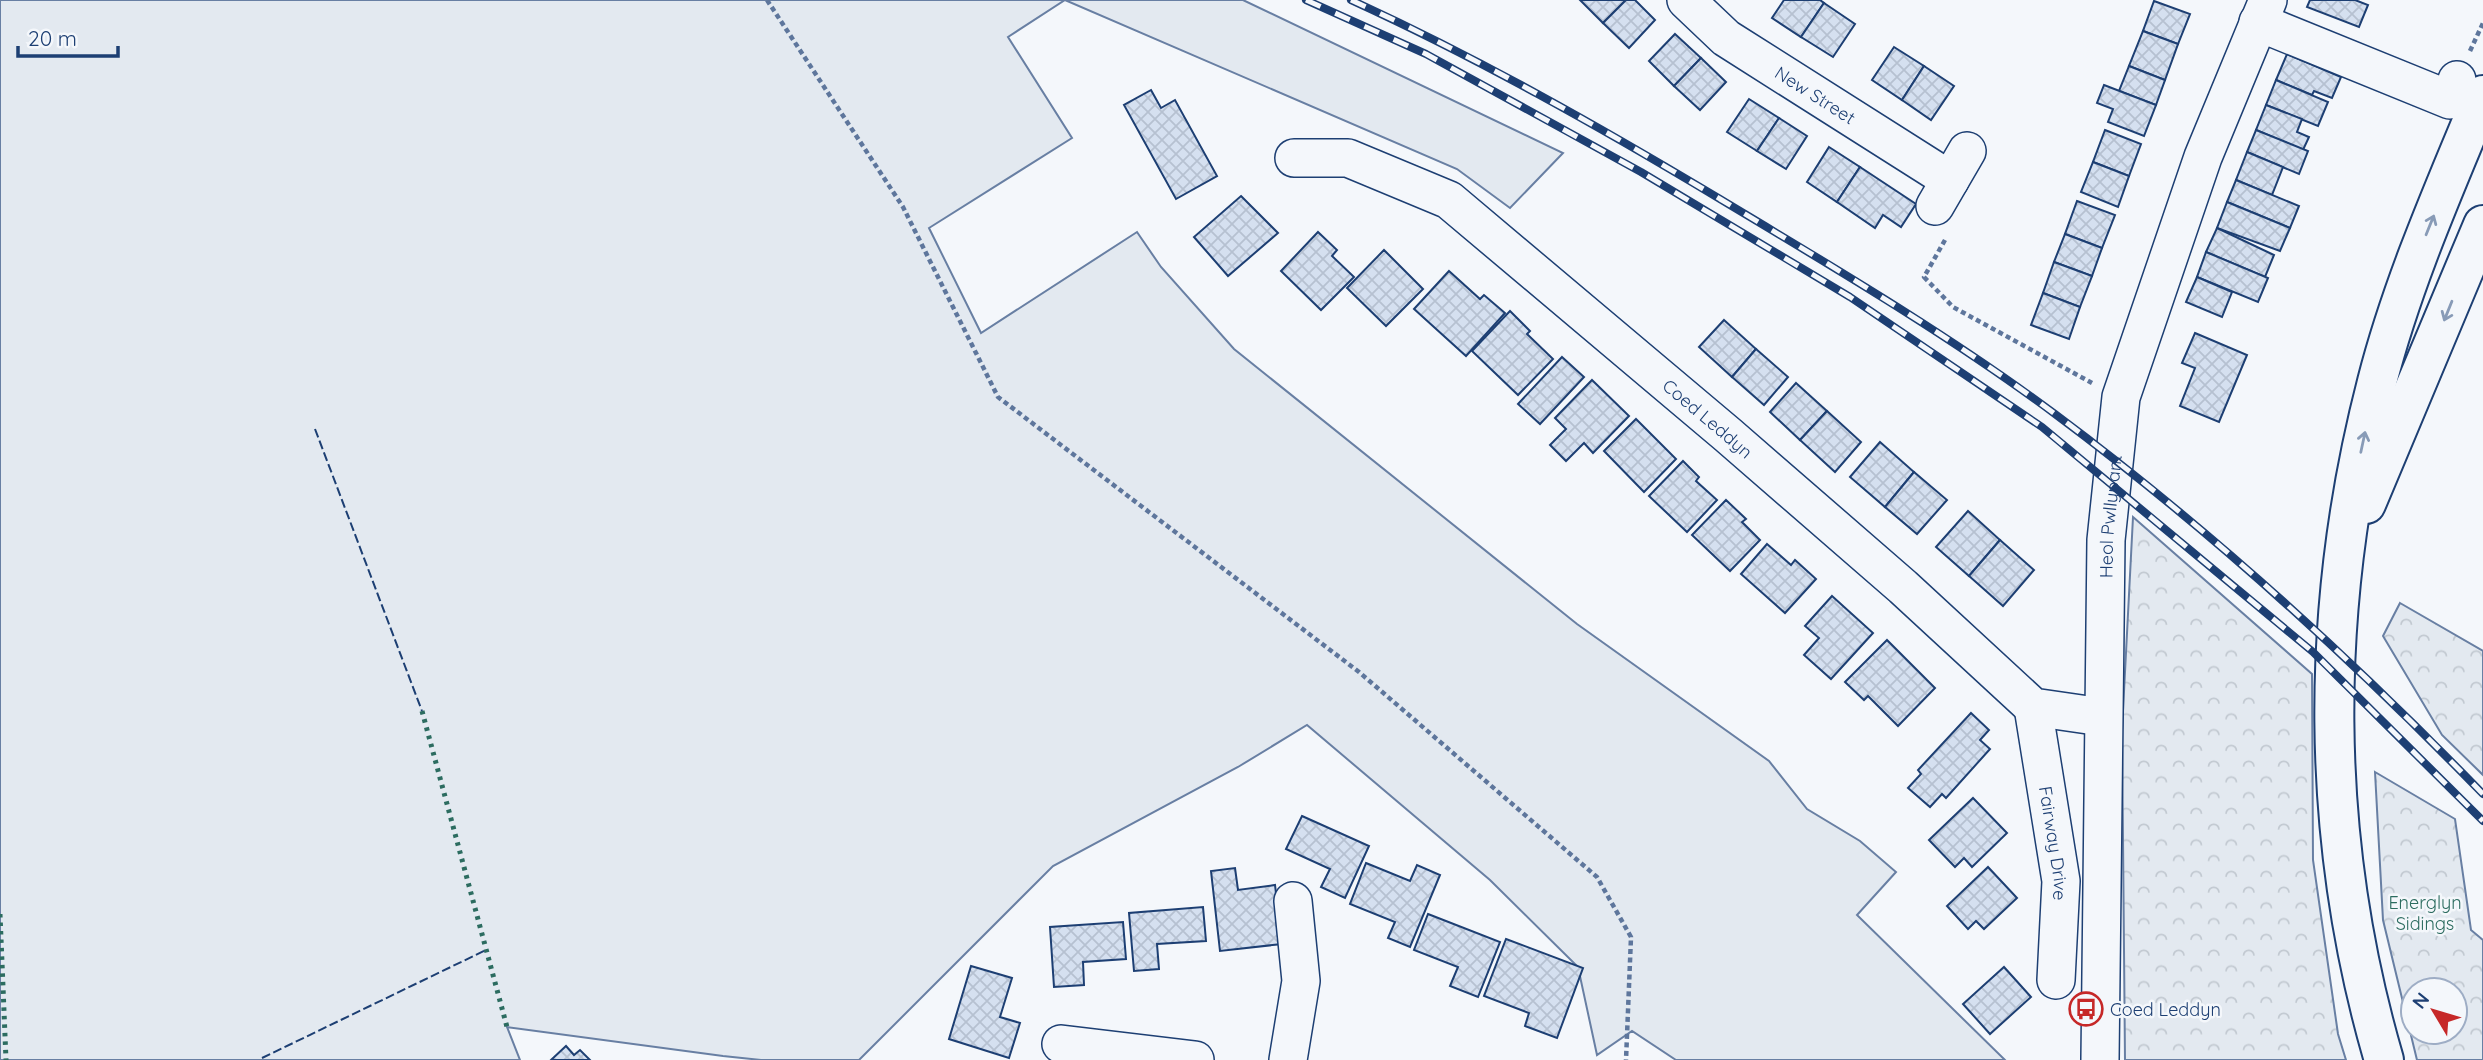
<svg xmlns="http://www.w3.org/2000/svg" width="2483" height="1060" viewBox="0 0 2483 1060" font-family="Quicksand,sans-serif">
<style>
.grass{fill:#e3e9f0;stroke:#687fa3;stroke-width:2}
.forest{fill:url(#forest-crowns);stroke:#687fa3;stroke-width:2;fill-rule:evenodd}
.building{fill:url(#building-cross-hatch);stroke:#1d3f73;stroke-width:2}
.lines{fill:none;stroke-linecap:round;stroke-linejoin:round}
.minor-casing{stroke:#1d3f73;stroke-width:40}
.major-casing{stroke:#1d3f73;stroke-width:42}
.path{stroke:#5e769c;stroke-width:4.5;stroke-dasharray:5 3.5;stroke-linecap:butt}
.minor{stroke:#f4f7fb;stroke-width:37}
.major{stroke:#f4f7fb;stroke-width:38}
.rail-casing{stroke:#1d3f73;stroke-width:8}
.rail{stroke:#f4f7fb;stroke-width:5;stroke-dasharray:16;stroke-linecap:butt}
.hedge{stroke:#2c6c60;stroke-width:5;stroke-dasharray:3.5 5;stroke-linecap:butt}
.fence{stroke:#1d3f73;stroke-width:2;stroke-dasharray:9 3.5;stroke-linecap:butt}
.oneway{stroke:#889bb7}
.labels{text-anchor:middle;dominant-baseline:central;stroke-width:5;stroke-linejoin:round;paint-order:stroke}
.street-label{font-size:18px;fill:#1d3f73;stroke:#f4f7fb}
.park-label{font-size:18px;fill:#2c6c60;stroke:#f4f7fb}
.poi-label{font-size:18px;fill:#1d3f73;stroke:#f4f7fb;text-anchor:start}
</style>
<defs>
<pattern id="forest-crowns" width="20" height="18" patternUnits="userSpaceOnUse" patternTransform="scale(1.75)"><rect width="20" height="18" fill="#e3e9f0"/><path d="M2 6a3 3 0 1 1 6 0M12 15a3 3 0 1 1 6 0" fill="none" stroke="#c2c9d1"/></pattern>
<pattern id="building-cross-hatch" width="8" height="8" patternUnits="userSpaceOnUse" patternTransform="scale(1.75)"><rect width="8" height="8" fill="#d5e0f0"/><path d="M0 0l8 8M0 8l8-8" fill="none" stroke="#b6c1d1"/></pattern>
</defs>
<rect width="100%" height="100%" fill="#f4f7fb"/>
<polygon class="grass" points="0,0 1243,0 1563,153 1510,208 1457,169 1065,0 1008,37 1072,138 929,228 981,333 1137,232 1161,267 1234,349 1577,624 1769,761 1807,809 1860,841 1896,872 1857,915 2005,1060 1676,1060 1632,1031 1597,1055 1578,967 1490,880 1307,725 1238,767 1053,866 859,1060 761,1060 723,1056 507,1027 520,1060 0,1060"/>
<g class="forest">
<polygon points="2133,517 2312,674 2313,860 2338,1034 2346,1060 2125,1060 2122,730"/>
<polygon points="2400,603 2483,651 2483,775 2442,735 2383,636"/>
<path d="M2375,772L2455,819L2471,930L2483,940V1060H2417L2383,920ZM2413,990H2455V1032H2413Z"/>
</g>
<g class="building">
<polygon points="1580,0 1626,0 1603,23"/>
<polygon points="1626,0 1635,0 1655,20 1629,48 1603,23"/>
<polygon points="1784,0 1820,0 1824,3 1801,37 1772,18"/>
<polygon points="2310,0 2355,0 2368,5 2359,27 2307,7"/>
<polygon points="2154,1 2190,14 2178,44 2143,31"/>
<polygon points="1824,3 1855,24 1833,57 1801,37"/>
<polygon points="2143,31 2178,44 2165,80 2129,66"/>
<polygon points="1675,34 1701,58 1674,86 1649,61"/>
<polygon points="1894,47 1924,66 1902,100 1872,80"/>
<polygon points="2287,54 2341,77 2332,98 2314,91 2312,95 2276,80"/>
<polygon points="1701,58 1726,82 1700,110 1674,86"/>
<polygon points="1924,66 1954,86 1931,120 1902,100"/>
<polygon points="2129,66 2165,80 2156,105 2119,91"/>
<polygon points="2276,80 2328,102 2318,126 2266,105"/>
<polygon points="2104,85 2156,105 2144,136 2108,122 2113,109 2097,103"/>
<polygon points="1151,90 1161,108 1175,100 1217,176 1176,199 1124,105"/>
<polygon points="1749,99 1779,118 1757,151 1727,132"/>
<polygon points="2266,105 2302,119 2297,132 2309,137 2303,150 2256,130"/>
<polygon points="1779,118 1807,136 1786,169 1757,151"/>
<polygon points="2105,130 2141,144 2129,176 2093,162"/>
<polygon points="2256,130 2308,151 2299,174 2247,152"/>
<polygon points="1829,147 1860,167 1837,202 1807,182"/>
<polygon points="2247,152 2283,167 2272,195 2236,180"/>
<polygon points="2093,162 2129,176 2118,207 2081,192"/>
<polygon points="1860,167 1916,204 1901,227 1883,215 1875,228 1837,202"/>
<polygon points="2236,180 2299,206 2290,228 2227,202"/>
<polygon points="1241,196 1278,233 1228,276 1194,237"/>
<polygon points="2077,201 2115,215 2102,248 2065,234"/>
<polygon points="2227,202 2290,228 2280,251 2217,228"/>
<polygon points="2217,228 2274,255 2265,277 2206,252"/>
<polygon points="1318,232 1337,250 1332,256 1354,277 1321,310 1281,271"/>
<polygon points="2065,234 2102,248 2092,276 2054,262"/>
<polygon points="1384,250 1423,289 1386,326 1347,288"/>
<polygon points="2206,252 2268,278 2258,302 2197,277"/>
<polygon points="2054,262 2092,276 2080,307 2043,293"/>
<polygon points="1449,271 1480,299 1484,295 1505,313 1466,356 1414,309"/>
<polygon points="2197,277 2232,292 2222,317 2186,302"/>
<polygon points="2043,293 2080,307 2069,339 2031,325"/>
<polygon points="1510,311 1530,331 1527,334 1553,359 1518,395 1472,351"/>
<polygon points="1724,320 1756,349 1732,377 1699,347"/>
<polygon points="2195,333 2247,355 2219,422 2180,406 2195,368 2182,363"/>
<polygon points="1756,349 1788,377 1764,405 1732,377"/>
<polygon points="1562,357 1584,377 1540,424 1518,404"/>
<polygon points="1592,380 1629,416 1593,453 1584,443 1566,461 1550,445 1566,429 1555,418"/>
<polygon points="1796,383 1827,411 1800,440 1770,412"/>
<polygon points="1827,411 1861,442 1835,472 1800,440"/>
<polygon points="1636,419 1676,459 1644,492 1604,451"/>
<polygon points="1880,442 1914,472 1885,507 1850,477"/>
<polygon points="1683,461 1699,477 1696,481 1717,500 1687,532 1649,496"/>
<polygon points="1914,472 1947,500 1917,534 1885,507"/>
<polygon points="1726,500 1746,519 1742,522 1760,540 1730,571 1692,535"/>
<polygon points="1968,511 2000,540 1969,576 1936,547"/>
<polygon points="2000,540 2034,570 2003,606 1969,576"/>
<polygon points="1767,544 1791,565 1795,560 1816,579 1785,613 1741,574"/>
<polygon points="1832,596 1873,633 1831,679 1804,655 1819,638 1805,626"/>
<polygon points="1887,640 1935,688 1898,726 1868,696 1864,700 1845,682"/>
<polygon points="1971,713 1989,730 1980,740 1990,749 1946,798 1942,794 1930,807 1908,788 1921,774 1918,770"/>
<polygon points="1973,798 2007,833 1972,867 1964,858 1955,867 1929,840"/>
<polygon points="1302,816 1369,846 1345,898 1321,887 1330,869 1286,849"/>
<polygon points="1366,863 1410,881 1417,865 1440,875 1410,947 1388,938 1395,922 1350,904"/>
<polygon points="1988,867 2017,898 1984,929 1976,921 1968,929 1947,906"/>
<polygon points="1235,868 1238,890 1275,885 1282,944 1220,951 1211,871"/>
<polygon points="1203,907 1206,941 1157,944 1159,969 1134,971 1129,913"/>
<polygon points="1428,914 1500,942 1478,997 1450,986 1458,967 1414,950"/>
<polygon points="1123,922 1126,959 1083,962 1084,985 1054,987 1050,927"/>
<polygon points="1506,939 1583,968 1557,1038 1525,1026 1529,1013 1484,996"/>
<polygon points="971,966 1012,978 1000,1017 1020,1023 1009,1058 949,1039"/>
<polygon points="2004,967 2031,997 1990,1034 1963,1004"/>
<polygon points="566,1046 574,1055 580,1050 590,1060 551,1060"/>
</g>
<g class="lines">
<defs>
<g id="minor">
<path id="s1" d="M1686,0L1726,38L1950,180"/>
<polyline points="2258,22 2450,100 2457,80"/>
<path id="s2" d="M1294,158H1348L1449,200L1728,435L1903,587L2033,707L2102,717"/>
<polyline points="1935,206 1967,151"/>
<path id="s3" d="M2033,707L2061,881L2056,980"/>
<polyline points="1061,1044 1195,1060"/>
<polyline points="1288,1060 1301,981 1293,901"/>
<path id="s4" d="M2100,1060L2106,540L2121,397L2203,157L2268,0"/>
</g>
<g id="major">
<polyline points="2366,504 2483,225"/>
<path d="M2384,1060C2319,838 2319,606 2377,382C2402,284 2444,189 2483,95"/>
</g>
</defs>
<use href="#minor" class="minor-casing"/>
<use href="#major" class="major-casing"/>
<g class="path">
<polyline points="767,0 903,207 998,397 1359,672 1597,877 1631,937 1626,1060"/>
<polyline points="2470,51 2483,23"/>
<polyline points="1945,240 1924,277 1953,307 2092,383"/>
</g>
<use href="#minor" class="minor"/>
<use href="#major" class="major"/>
<defs>
<g id="rail">
<polyline points="1306,0 1426,54 1641,172 1850,297 2042,427 2313,652 2483,821"/>
<path d="M1351,0C1478,58 1600,127 1720,199C1833,267 1949,335 2055,414C2208,528 2350,657 2483,794"/>
</g>
</defs>
<use href="#rail" class="rail-casing"/>
<use href="#rail" class="rail"/>
<g class="hedge">
<polyline points="422,711 507,1027"/>
<polyline points="0,914 6,1060"/>
</g>
<g class="fence">
<polyline points="315,429 422,711"/>
<polyline points="262,1058 486,950"/>
</g>
</g>
<defs><path id="oneway-shaft" d="M-6 0H5M1.5-3L5.5 0L1.5 3" fill="none" stroke-width="1.6" stroke-linecap="round" stroke-linejoin="round" transform="scale(1.75)"/></defs>
<g class="oneway">
<use href="#oneway-shaft" transform="translate(2430 225) rotate(-68)"/>
<use href="#oneway-shaft" transform="translate(2448 311) rotate(112)"/>
<use href="#oneway-shaft" transform="translate(2363 442) rotate(-78)"/>
</g>
<defs>
<symbol id="bus-ring" viewBox="-11 -11 22 22"><circle r="9.5" fill="#f4f7fb" stroke="#c62828" stroke-width="1.5"/><path d="M-5-6H5V4H4V6H2V4H-2V6H-4V4H-5ZM-3.5-4V0h7V-4ZM-3.5 1.2v1.5H-2V1.2ZM2 1.2v1.5H3.5V1.2Z" fill="#c62828"/></symbol>
</defs>
<g fill-rule="evenodd">
<use href="#bus-ring" x="2067" y="990" width="38" height="38"/>
</g>
<g class="labels">
<g class="street-label">
<text stroke="none"><textPath href="#s1" startOffset="161">New Street</textPath></text>
<text stroke="none"><textPath href="#s2" startOffset="502">Coed Leddyn</textPath></text>
<text stroke="none"><textPath href="#s4" startOffset="544">Heol Pwllypant</textPath></text>
<text stroke="none"><textPath href="#s3" startOffset="138">Fairway Drive</textPath></text>
</g>
<g class="park-label">
<text x="2425" y="902">Energlyn<tspan x="2425" dy="21">Sidings</tspan></text>
</g>
<g class="poi-label">
<text x="2110" y="1009">Coed Leddyn</text>
</g>
</g>
<g transform="translate(2434 1011) rotate(308)"><circle r="33" fill="#f4f7fb" stroke="#9eadc5" stroke-width="2"/>
<path d="M0-5L12 26L0 18L-12 26Z" fill="#c62828"/>
<text y="-10" font-size="19" font-weight="bold" text-anchor="middle" fill="#1d3f73">N</text>
</g>
<path d="M18 46v10h100v-10" fill="none" stroke="#1d3f73" stroke-width="3.5"/>
<text x="28" y="46" font-size="21" fill="#1d3f73" stroke="#f4f7fb" stroke-width="5" paint-order="stroke">20 m</text>
</svg>
